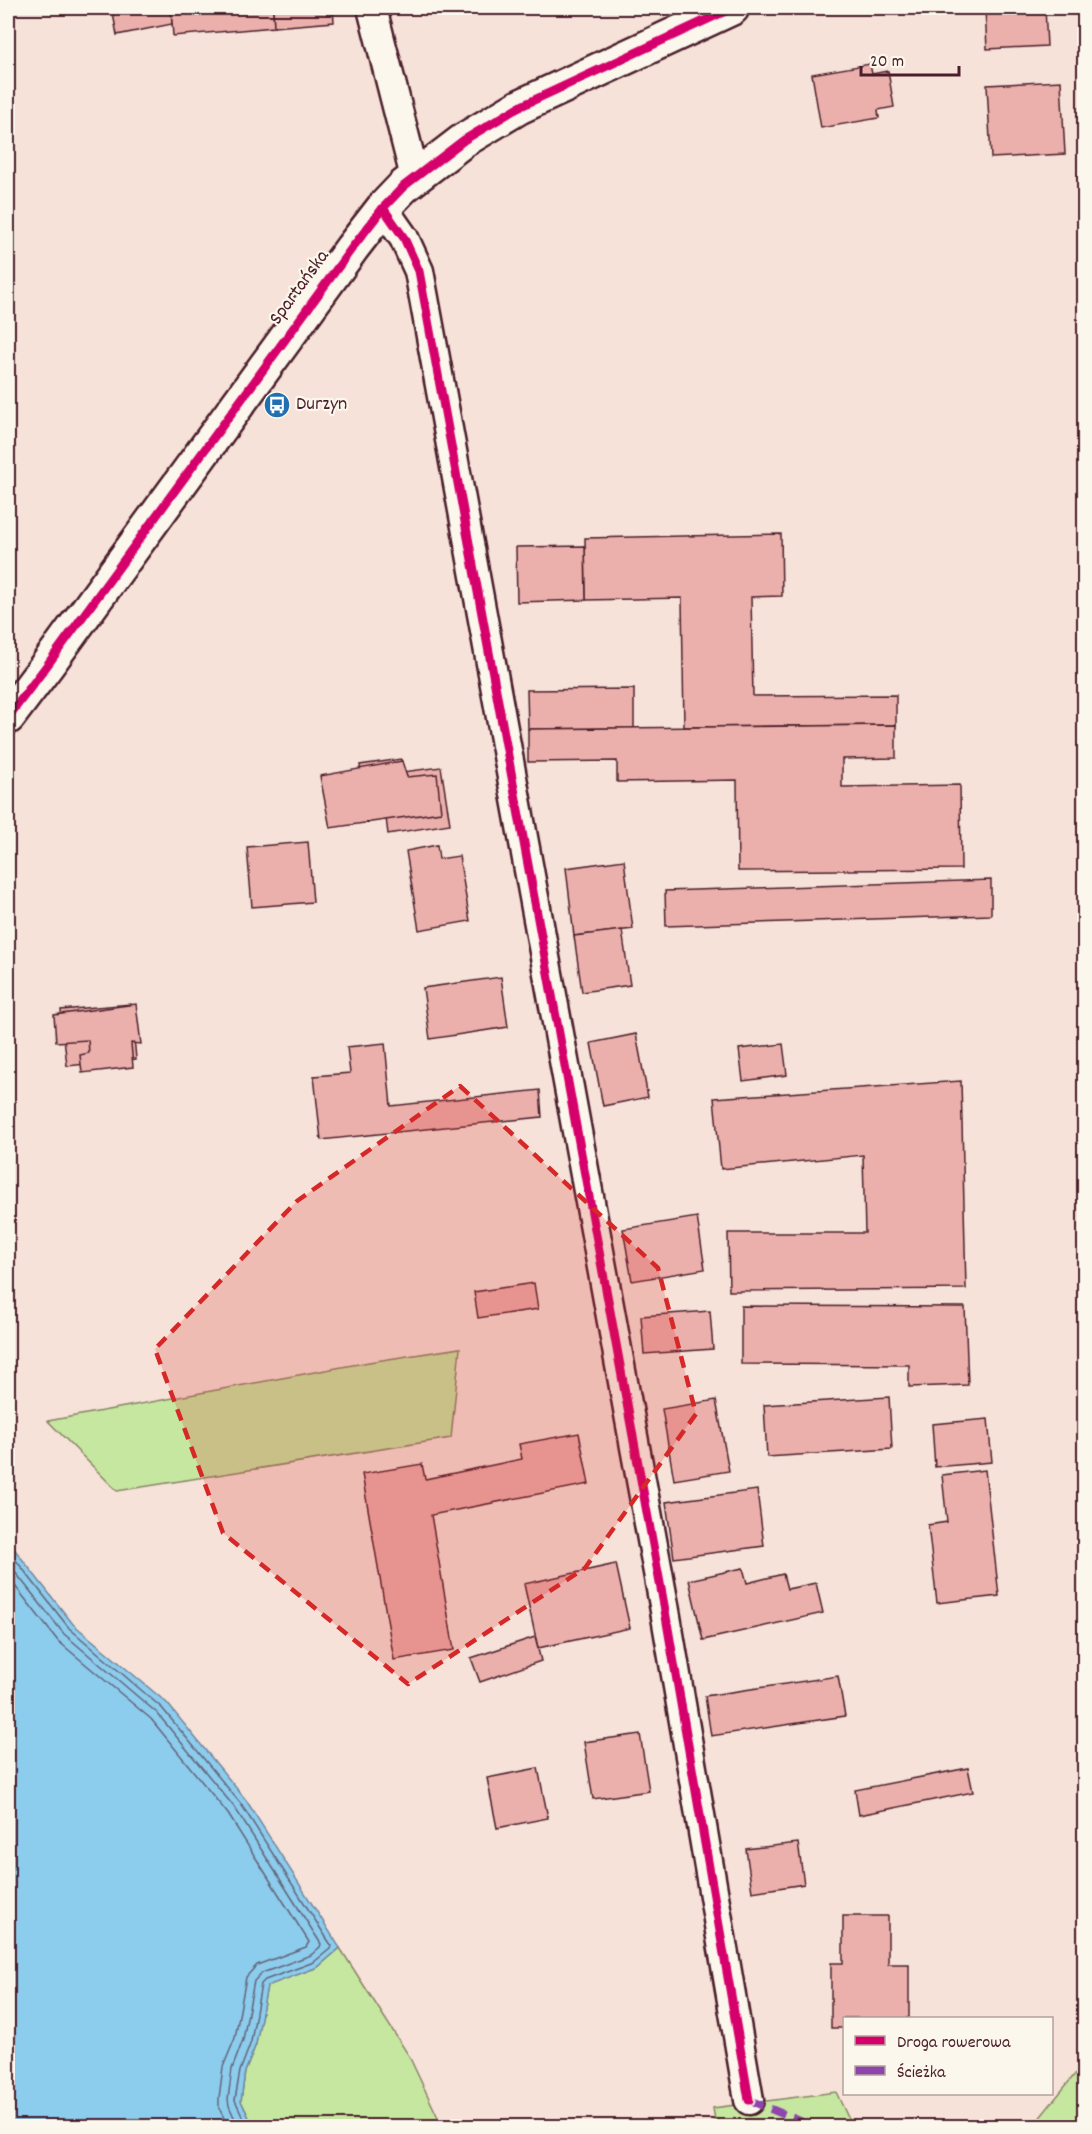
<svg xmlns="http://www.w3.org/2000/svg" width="1092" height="2134" viewBox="0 0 1092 2134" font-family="Dekko,sans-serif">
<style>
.green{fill:#c6e7a0;stroke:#888366;stroke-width:1.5}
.water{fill:#8ccced;stroke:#72879f;stroke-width:1.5}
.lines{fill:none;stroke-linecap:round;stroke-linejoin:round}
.shore{stroke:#646479;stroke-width:1.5}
.building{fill:#ebb0ab;stroke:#4a1f2b;stroke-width:1.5}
.street-casing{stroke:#4a1f2b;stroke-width:33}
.secondary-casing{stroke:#4a1f2b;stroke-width:38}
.street{stroke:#fbf7ec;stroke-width:28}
.secondary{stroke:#fbf7ec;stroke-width:33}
.quiet{stroke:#8e44ad;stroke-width:8;stroke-dasharray:15 8;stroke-linecap:butt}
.cycleway-casing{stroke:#fbf7ec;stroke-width:13}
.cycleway{stroke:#d6006c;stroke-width:9}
.marked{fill:#d62828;fill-opacity:0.2;stroke:#d62828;stroke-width:4.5;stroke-dasharray:12 8;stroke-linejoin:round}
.labels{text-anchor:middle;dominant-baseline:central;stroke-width:4.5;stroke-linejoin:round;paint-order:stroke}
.street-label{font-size:20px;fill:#4a1f2b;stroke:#fbf7ec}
.poi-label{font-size:20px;fill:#4a1f2b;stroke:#fbf7ec;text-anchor:start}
</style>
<rect width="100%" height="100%" fill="#f6e2d8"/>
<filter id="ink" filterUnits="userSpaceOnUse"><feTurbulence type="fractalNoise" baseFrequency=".0167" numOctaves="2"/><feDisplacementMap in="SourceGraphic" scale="12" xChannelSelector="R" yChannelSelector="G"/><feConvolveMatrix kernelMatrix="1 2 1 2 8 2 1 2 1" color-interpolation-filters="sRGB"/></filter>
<g filter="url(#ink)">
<g class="green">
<polygon points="460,1348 451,1438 117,1491 48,1421 369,1362"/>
<polygon points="340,1948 409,2056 442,2126 253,2126 241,2101 245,2072 256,2044 267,1985 318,1967"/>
<polygon points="1084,2063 1084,2126 1033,2126"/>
<polygon points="836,2092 852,2126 716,2126 713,2108"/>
</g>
<polygon class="water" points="8,1541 73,1624 167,1703 246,1800 340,1948 318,1967 267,1986 256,2044 245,2072 241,2101 253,2126 8,2126"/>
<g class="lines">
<g class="shore">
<polyline points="8,1550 69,1628 162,1708 241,1804 331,1945 330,1949 314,1962 265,1980 261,1984 251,2042 240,2071 235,2100 247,2126"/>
<polyline points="8,1563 64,1634 157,1713 235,1808 321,1944 320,1947 311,1955 262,1973 254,1981 243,2040 232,2069 228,2099 229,2106 238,2126"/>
<polyline points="8,1577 58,1641 151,1719 228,1814 309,1942 306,1947 257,1965 246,1977 235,2038 223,2067 219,2098 219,2108 228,2126"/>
</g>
</g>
<g class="building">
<polygon points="112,8 171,8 172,24 117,35"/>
<polygon points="171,8 273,8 274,27 173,36"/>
<polygon points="273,8 333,8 334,22 274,27"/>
<polygon points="985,8 1045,8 1047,46 987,49"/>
<polygon points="870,64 872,74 888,71 894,107 878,110 879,118 821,128 812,74"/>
<polygon points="1061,81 1065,154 991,158 987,85"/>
<polygon points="781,534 782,596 751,597 753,696 896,695 896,725 684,727 682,598 586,600 585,538"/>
<polygon points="585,546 586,600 517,602 516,547"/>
<polygon points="634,689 634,728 528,729 527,690"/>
<polygon points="896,725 896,758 842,759 842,787 960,785 961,869 738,871 737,780 617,782 617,761 528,762 528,729"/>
<polygon points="401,759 403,772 441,767 450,824 388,834 386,818 343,824 339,794 363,791 360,765"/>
<polygon points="402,761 407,777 437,774 441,812 330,828 320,776"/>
<polygon points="308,842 313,902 252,907 247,847"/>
<polygon points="437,845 439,859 459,856 470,921 419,930 406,851"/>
<polygon points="624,860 633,929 574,936 566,868"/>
<polygon points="991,880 991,915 666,926 665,891"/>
<polygon points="622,930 630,985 582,992 574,936"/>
<polygon points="501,977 508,1027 430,1039 423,988"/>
<polygon points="131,1004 136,1059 67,1066 61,1010"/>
<polygon points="136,1004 141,1044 131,1043 133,1067 82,1073 80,1055 89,1053 88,1040 56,1042 54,1015"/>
<polygon points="636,1034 648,1097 603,1106 591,1043"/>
<polygon points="385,1043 391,1106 540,1090 542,1117 321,1140 314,1076 350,1073 347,1047"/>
<polygon points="783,1044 787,1075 743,1081 739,1049"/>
<polygon points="961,1081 966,1289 729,1291 728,1233 865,1233 863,1155 721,1169 714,1098"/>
<polygon points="697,1217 705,1269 632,1281 623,1229"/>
<polygon points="534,1283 538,1309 478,1318 474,1292"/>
<polygon points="741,1306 965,1307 968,1385 909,1387 909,1365 741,1364"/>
<polygon points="710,1311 713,1349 644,1354 641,1316"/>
<polygon points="889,1397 892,1449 767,1457 764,1405"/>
<polygon points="716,1400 729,1471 674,1480 662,1409"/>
<polygon points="988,1419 992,1462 935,1467 932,1424"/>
<polygon points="579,1433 589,1484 431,1515 454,1650 394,1660 362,1474 422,1464 425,1479 522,1459 519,1444"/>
<polygon points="985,1470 999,1596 937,1603 928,1525 947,1522 942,1475"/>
<polygon points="757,1490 764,1546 674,1558 666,1502"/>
<polygon points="616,1564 630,1628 538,1648 524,1584"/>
<polygon points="743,1568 747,1583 783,1574 787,1589 816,1583 823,1613 703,1640 689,1580"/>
<polygon points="535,1637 541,1661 480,1682 471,1658"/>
<polygon points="838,1676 845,1716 711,1736 705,1696"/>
<polygon points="640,1734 649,1791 593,1799 584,1742"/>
<polygon points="538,1768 548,1818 497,1828 487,1778"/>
<polygon points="968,1768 973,1792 859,1815 855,1790"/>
<polygon points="798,1843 804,1884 752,1892 746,1849"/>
<polygon points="843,1916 888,1916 888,1964 909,1964 909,2018 844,2018 844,2028 831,2028 831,1963 843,1963"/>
</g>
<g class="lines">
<defs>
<g id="street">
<polyline points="372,8 415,177"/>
<polyline points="383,208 404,238 419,271 664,1605 749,2100"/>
</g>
<polyline id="secondary" points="8,717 48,664 352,248 383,208 404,186 464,140 519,107 732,8"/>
</defs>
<use href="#street" class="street-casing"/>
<use href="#secondary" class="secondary-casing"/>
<use href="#street" class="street"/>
<use href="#secondary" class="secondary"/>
<polyline class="quiet" points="749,2100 800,2121 805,2126"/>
<defs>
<g id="cycleway">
<polyline points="383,208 404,238 419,271 664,1605 749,2100"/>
<polyline points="8,717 48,664 352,248 383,208 404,186 464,140 519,107 732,8"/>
</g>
</defs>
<use href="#cycleway" class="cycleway-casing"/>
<use href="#cycleway" class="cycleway"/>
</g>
</g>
<path class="marked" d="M460,1086L658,1268L696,1414L585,1568L408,1684L223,1533L155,1349L297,1201Z"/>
<defs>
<symbol id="bus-disc" viewBox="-11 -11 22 22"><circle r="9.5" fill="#1f6fb2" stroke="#fbf7ec"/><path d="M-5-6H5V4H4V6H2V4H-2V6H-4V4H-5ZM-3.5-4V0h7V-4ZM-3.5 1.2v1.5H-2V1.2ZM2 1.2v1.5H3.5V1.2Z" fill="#fff"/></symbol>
</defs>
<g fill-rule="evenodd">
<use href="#bus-disc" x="262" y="390" width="30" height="30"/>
</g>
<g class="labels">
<g class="street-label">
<text transform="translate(300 288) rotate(-54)">Spartańska</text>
</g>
<g class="poi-label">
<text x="296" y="405">Durzyn</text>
</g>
</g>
<rect width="1092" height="2134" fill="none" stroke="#fbf7ec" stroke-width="30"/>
<rect x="15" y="15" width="1062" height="2104" fill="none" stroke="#4a1f2b" stroke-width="2" filter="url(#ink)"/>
<rect x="843" y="2017" width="210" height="78" fill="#fbf7ec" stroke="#b4a19f" stroke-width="1.5"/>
<rect x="855" y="2036" width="30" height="9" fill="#d6006c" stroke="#b4a19f" stroke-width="1.5"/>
<text x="897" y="2047" font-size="18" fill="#4a1f2b">Droga rowerowa</text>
<rect x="855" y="2066" width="30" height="9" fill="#8e44ad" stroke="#b4a19f" stroke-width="1.5"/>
<text x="897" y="2077" font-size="18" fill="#4a1f2b">Ścieżka</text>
<path d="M861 66v9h98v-9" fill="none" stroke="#4a1f2b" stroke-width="3"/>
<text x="870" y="66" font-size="18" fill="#4a1f2b" stroke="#fbf7ec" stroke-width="4.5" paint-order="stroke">20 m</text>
</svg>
